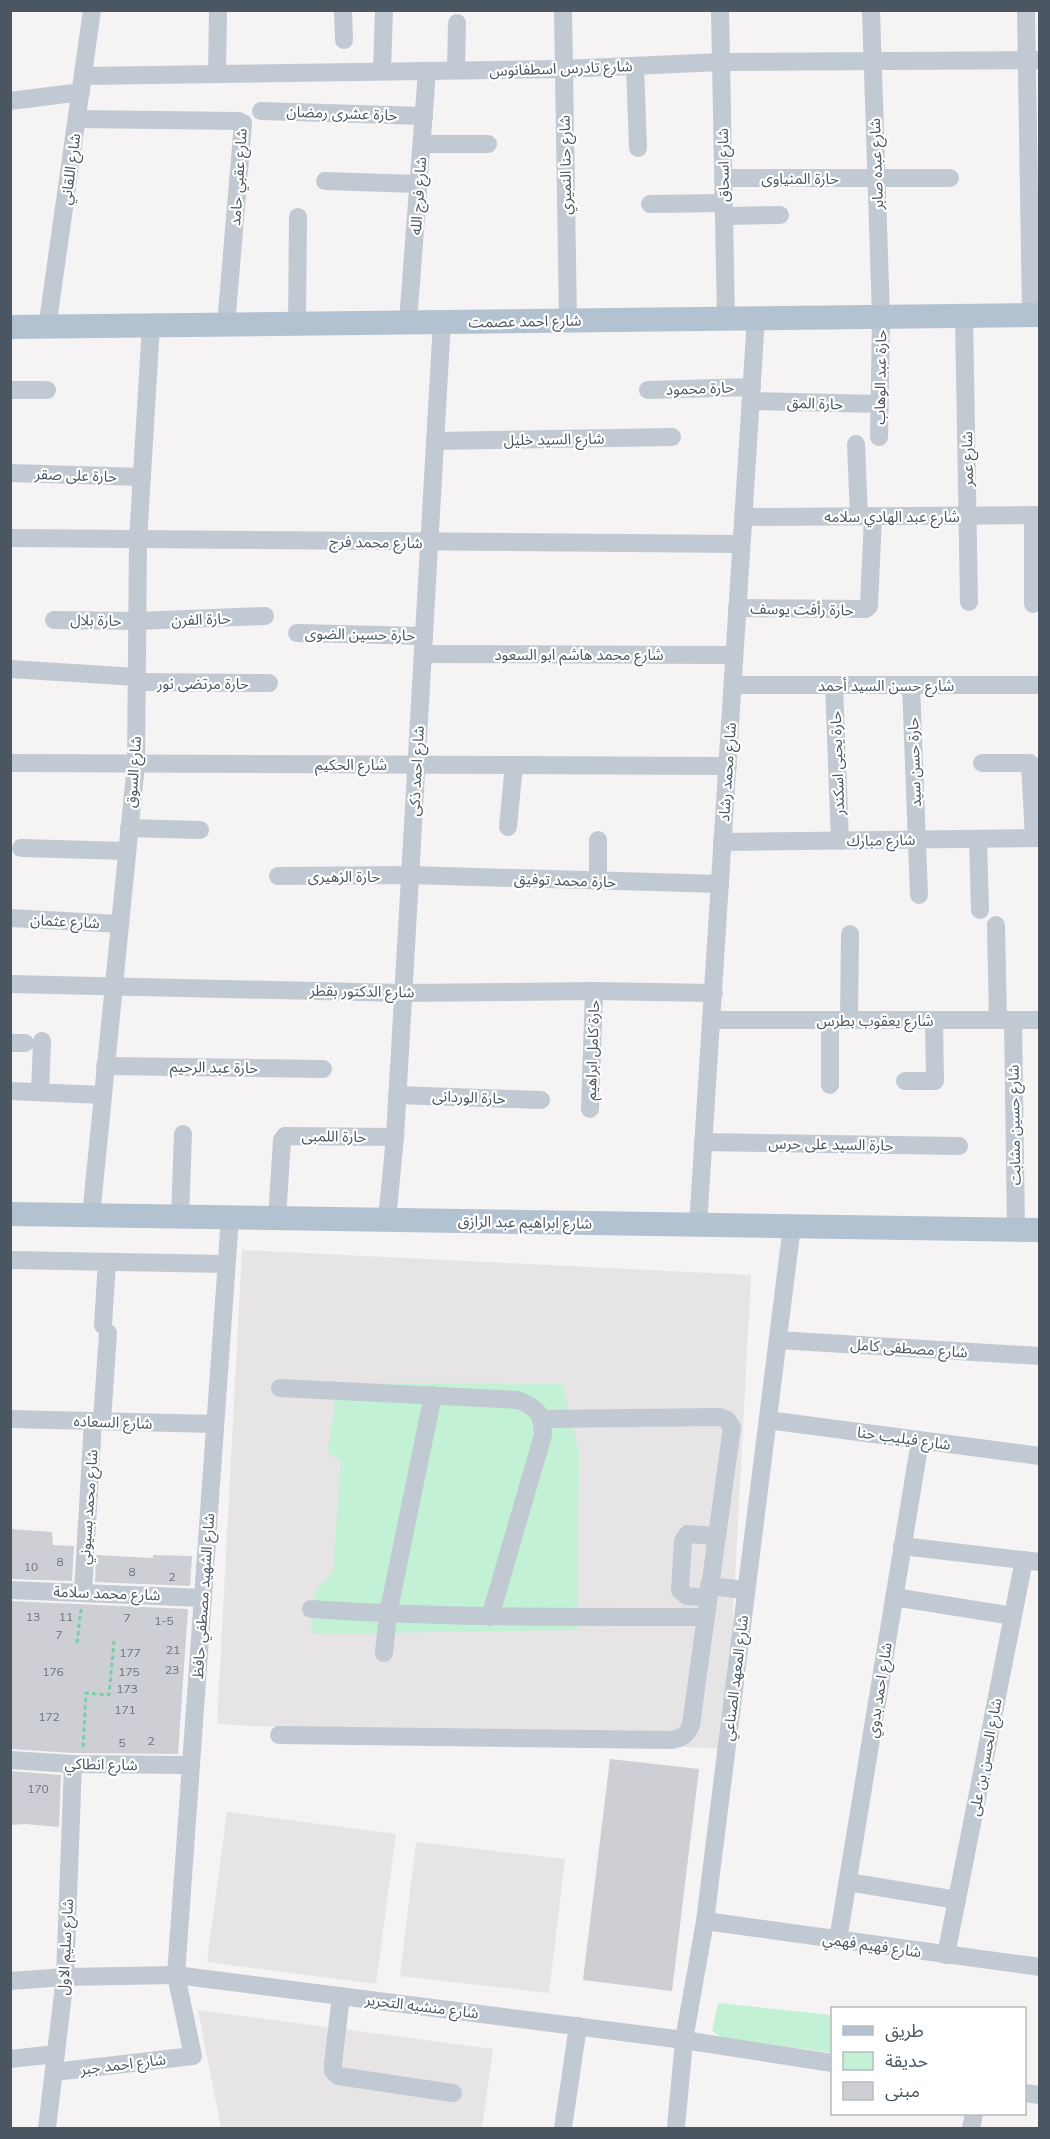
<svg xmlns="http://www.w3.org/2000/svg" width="1050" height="2139" viewBox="0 0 1050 2139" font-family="Mulish,'Noto Sans Arabic',sans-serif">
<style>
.education{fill:#e6e4e5}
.green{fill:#c3f1d5}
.building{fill:#cdcfd5}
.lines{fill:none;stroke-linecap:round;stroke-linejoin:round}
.path{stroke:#7ad0a6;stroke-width:3;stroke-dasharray:4.5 3;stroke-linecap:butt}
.minor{stroke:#c1cad2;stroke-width:18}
.major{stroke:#b3c2d1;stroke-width:24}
.labels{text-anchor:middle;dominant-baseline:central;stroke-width:4.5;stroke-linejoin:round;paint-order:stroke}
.number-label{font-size:12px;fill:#6b747e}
.street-label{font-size:15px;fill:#4a5661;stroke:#fff}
</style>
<rect width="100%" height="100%" fill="#f5f3f3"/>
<g class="education">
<polygon points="242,1250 751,1275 726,1749 217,1724"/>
<polygon points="227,1812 396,1834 376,1984 207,1962"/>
<polygon points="416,1842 565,1859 549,1993 400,1976"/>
<polygon points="198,2010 493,2049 482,2128 221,2128"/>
</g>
<g class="green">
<polygon points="337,1383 562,1384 579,1452 577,1630 311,1634 316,1591 333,1571 341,1462 328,1452"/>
<polygon points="718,2003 832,2015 832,2053 721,2037 712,2031"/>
</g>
<g class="building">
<polygon points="10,1529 52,1532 53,1545 74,1546 72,1581 10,1579"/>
<polygon points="96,1555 153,1558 153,1555 192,1556 190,1586 95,1582"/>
<polygon points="10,1601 188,1609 178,1754 73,1753 10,1749"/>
<polygon points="610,1759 699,1769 672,1991 583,1980"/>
<polygon points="10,1771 61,1775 59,1827 25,1824 10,1825"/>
</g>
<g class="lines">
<g class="path">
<polyline points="77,1643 81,1609"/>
<polyline points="83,1747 86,1693 109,1695 114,1641"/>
</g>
<g class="minor">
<polyline points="343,10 344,40"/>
<polyline points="563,10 568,320"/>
<polyline points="720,10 726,319"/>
<polyline points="871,10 881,317 879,437"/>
<polyline points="1026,10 1031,315"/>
<polyline points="635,66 638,148"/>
<polyline points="456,70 457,23"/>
<polyline points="382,71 384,10"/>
<polyline points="217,74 218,10"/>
<polyline points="83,76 564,69 721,62 1040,60"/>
<polyline points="10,101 81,92"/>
<polyline points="261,111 424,116"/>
<polyline points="77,119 239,121 243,123 226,325"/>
<polyline points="422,144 488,144"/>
<polyline points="723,178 950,178"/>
<polyline points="325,181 418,184"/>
<polyline points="650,204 723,203"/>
<polyline points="724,216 780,215"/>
<polyline points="964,316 969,602"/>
<polyline points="408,322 427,71"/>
<polyline points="297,324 298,217"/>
<polyline points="47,328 92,10"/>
<polyline points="10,390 47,390"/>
<polyline points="648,390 752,387"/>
<polyline points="751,401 879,404"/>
<polyline points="435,441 672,437"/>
<polyline points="856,444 859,516"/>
<polyline points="10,473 142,477"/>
<polyline points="744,517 1040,515"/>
<polyline points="10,538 741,544"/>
<polyline points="1033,604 1033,515"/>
<polyline points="737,608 866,609 869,606 873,516"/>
<polyline points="54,620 137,621 265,616"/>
<polyline points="297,633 424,636"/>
<polyline points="423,654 734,655"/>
<polyline points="10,669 137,677"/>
<polyline points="137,682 269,683"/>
<polyline points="733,685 1040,685"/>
<polyline points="834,685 840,841"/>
<polyline points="911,685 919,895"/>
<polyline points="10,763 728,766"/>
<polyline points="982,763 1030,763 1034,838"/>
<polyline points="508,827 514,765"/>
<polyline points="129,828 200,830"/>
<polyline points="978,839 980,910"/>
<polyline points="722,842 1040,838"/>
<polyline points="21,848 127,851"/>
<polyline points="278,876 410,875 720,884"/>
<polyline points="598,881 598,840"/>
<polyline points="10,918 120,924"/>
<polyline points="996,925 998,1020"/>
<polyline points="10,984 403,993 594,991 714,993"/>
<polyline points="711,1020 1040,1020"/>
<polyline points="849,1020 850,934"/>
<polyline points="1013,1020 1016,1230"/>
<polyline points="10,1043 25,1043"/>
<polyline points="105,1066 323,1069"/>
<polyline points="905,1081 935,1081 934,1020"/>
<polyline points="830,1085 830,1020"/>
<polyline points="10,1091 102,1095"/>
<polyline points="40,1092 42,1041"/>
<polyline points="397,1095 541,1100"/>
<polyline points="590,1109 594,991"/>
<polyline points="703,1142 959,1146"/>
<polyline points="91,1216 136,764 138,540 151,326"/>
<polyline points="180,1217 183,1134"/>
<polyline points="277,1219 282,1140 285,1136 395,1137"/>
<polyline points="387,1220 395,1137 442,322"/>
<polyline points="698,1225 756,318"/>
<polyline points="10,1260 226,1264"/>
<polyline points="103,1325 107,1262"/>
<polyline points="778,1340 1040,1356"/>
<path d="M280,1388L518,1400C538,1408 542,1413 543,1435L490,1617"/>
<polyline points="10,1419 215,1424"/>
<polyline points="768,1420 1040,1456"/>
<polyline points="102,1421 108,1333"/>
<polyline points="902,1546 1040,1562"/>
<polyline points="709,1586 746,1590"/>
<polyline points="10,1590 203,1598"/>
<polyline points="83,1592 93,1421"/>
<polyline points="894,1597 1013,1616"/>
<polyline points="708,1598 687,1596 680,1590 683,1541 688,1534 717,1536"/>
<path d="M311,1609C443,1618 574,1617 705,1617"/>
<polyline points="384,1653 388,1614 433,1395"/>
<path d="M279,1735L672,1740C682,1738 687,1735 691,1725L732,1427L727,1420L720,1417L542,1419"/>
<polyline points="10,1760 73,1764 191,1765"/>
<polyline points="848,1882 957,1900"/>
<polyline points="705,1921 1040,1967"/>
<polyline points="838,1940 920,1441"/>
<polyline points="946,1955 1024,1560"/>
<polyline points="10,1981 65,1977 176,1975 684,2040 832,2063"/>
<polyline points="341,1996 333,2064 333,2071 338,2076 453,2093"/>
<polyline points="10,2059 56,2054"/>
<polyline points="54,2072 193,2056 176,1975 230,1218"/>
<polyline points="1024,2093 1040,2095"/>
<polyline points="47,2128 65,1977 73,1764"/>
<polyline points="563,2128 578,2026"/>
<polyline points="676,2128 684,2040 705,1921 792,1226"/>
<polyline points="971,2128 974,2114"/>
</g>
<g class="major">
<polyline points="10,327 1040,315"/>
<polyline points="10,1214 1040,1230"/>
</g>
</g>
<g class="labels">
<g class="number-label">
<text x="60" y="1561">8</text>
<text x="31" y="1566">10</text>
<text x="132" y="1571">8</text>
<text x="172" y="1576">2</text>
<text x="33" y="1616">13</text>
<text x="66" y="1616">11</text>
<text x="127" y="1617">7</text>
<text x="164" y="1620">1-5</text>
<text x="59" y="1634">7</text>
<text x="173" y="1649">21</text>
<text x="130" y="1652">177</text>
<text x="172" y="1669">23</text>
<text x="53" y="1671">176</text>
<text x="129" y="1671">175</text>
<text x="127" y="1688">173</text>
<text x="125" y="1709">171</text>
<text x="49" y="1716">172</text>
<text x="151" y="1740">2</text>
<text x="122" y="1742">5</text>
<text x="38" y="1788">170</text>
</g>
<g class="street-label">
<text transform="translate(561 68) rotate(-2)">شارع تادرس اسطفانوس</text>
<text transform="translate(342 113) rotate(2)">حارة عشرى رمضان</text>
<text transform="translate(876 164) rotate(-92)">شارع عبده صابر</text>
<text transform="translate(565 165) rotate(-91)">شارع حنا النميري</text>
<text transform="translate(723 165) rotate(-91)">شارع اسحاق</text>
<text transform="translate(70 169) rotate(-82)">شارع اللقاني</text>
<text transform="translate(238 177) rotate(-86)">شارع عقبي حامد</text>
<text x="800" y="178">حارة المنياوى</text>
<text transform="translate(418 196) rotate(-86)">شارع فرج الله</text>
<text transform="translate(525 321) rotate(-1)">شارع احمد عصمت</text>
<text transform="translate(880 377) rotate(-89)">حارة عبد الوهاب</text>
<text transform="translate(700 388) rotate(-2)">حارة محمود</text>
<text transform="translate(815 403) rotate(2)">حارة المق</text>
<text transform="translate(554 439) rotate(-1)">شارع السيد خليل</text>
<text transform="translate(967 459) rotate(-91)">شارع عمر</text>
<text transform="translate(76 475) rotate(2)">حارة على صقر</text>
<text x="892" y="516">شارع عبد الهادي سلامه</text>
<text transform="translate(376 542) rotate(1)">شارع محمد فرج</text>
<text transform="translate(802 609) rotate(1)">حارة رأفت يوسف</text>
<text transform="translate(201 619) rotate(-2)">حارة الفرن</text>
<text transform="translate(96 620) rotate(1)">حارة بلال</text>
<text transform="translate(360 634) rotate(1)">حارة حسين الضوى</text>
<text x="579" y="654">شارع محمد هاشم ابو السعود</text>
<text x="203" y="683">حارة مرتضى نور</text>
<text x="886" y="685">شارع حسن السيد أحمد</text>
<text transform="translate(914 762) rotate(-92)">حارة حسن سيد</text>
<text transform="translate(837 763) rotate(-92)">حارة يحيى اسكندر</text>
<text x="351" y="764">شارع الحكيم</text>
<text transform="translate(416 771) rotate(-87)">شارع احمد ذكى</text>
<text transform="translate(133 772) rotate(-86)">شارع السوق</text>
<text transform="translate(727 772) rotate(-86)">شارع محمد رشاد</text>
<text transform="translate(881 840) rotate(-1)">شارع مبارك</text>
<text x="344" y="876">حارة الزهيرى</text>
<text transform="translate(565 880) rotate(2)">حارة محمد توفيق</text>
<text transform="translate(65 921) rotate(3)">شارع عثمان</text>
<text transform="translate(362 991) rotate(1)">شارع الدكتور بقطر</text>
<text x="875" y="1020">شارع يعقوب بطرس</text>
<text transform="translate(592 1050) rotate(-88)">حارة كامل ابراهيم</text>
<text transform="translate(214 1067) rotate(1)">حارة عبد الرحيم</text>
<text transform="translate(469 1097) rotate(2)">حارة الوردانى</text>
<text transform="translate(1014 1125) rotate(-91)">شارع حسين مشابت</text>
<text transform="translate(334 1136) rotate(1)">حارة اللمبى</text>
<text transform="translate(831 1144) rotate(1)">حارة السيد على حرس</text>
<text transform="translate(525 1222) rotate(1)">شارع ابراهيم عبد الرازق</text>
<text transform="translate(909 1348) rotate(4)">شارع مصطفى كامل</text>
<text transform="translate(113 1422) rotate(2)">شارع السعاده</text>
<text transform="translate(904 1438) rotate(8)">شارع فيليب حنا</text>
<text transform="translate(88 1507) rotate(-86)">شارع محمد بسيوني</text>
<text transform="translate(107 1593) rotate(2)">شارع محمد سلامة</text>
<text transform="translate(203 1596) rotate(-86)">شارع الشهيد مصطفي حافظ</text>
<text transform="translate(735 1678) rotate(-83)">شارع المعهد الصناعي</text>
<text transform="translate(879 1690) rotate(-81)">شارع احمد بدوي</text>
<text transform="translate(985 1757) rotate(-79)">شارع الحسن بن على</text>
<text transform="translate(101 1764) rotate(1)">شارع انطاكي</text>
<text transform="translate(872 1945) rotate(8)">شارع فهيم فهمي</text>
<text transform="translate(65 1947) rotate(-87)">شارع سليم الاول</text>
<text transform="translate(422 2006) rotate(7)">شارع منشيه التحرير</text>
<text transform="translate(123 2064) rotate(-7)">شارع احمد جبر</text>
</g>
</g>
<rect width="1050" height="2139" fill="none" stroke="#4a5661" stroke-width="24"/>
<rect x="831" y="2007" width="195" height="108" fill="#ffffff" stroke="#b7bbc0" stroke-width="1.5"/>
<rect x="843" y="2026" width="30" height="9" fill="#b3c2d1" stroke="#b7bbc0" stroke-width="1.5"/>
<text x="885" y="2037" font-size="18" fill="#4a5661">طريق</text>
<rect x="843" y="2052" width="30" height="18" fill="#c3f1d5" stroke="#b7bbc0" stroke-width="1.5"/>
<text x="885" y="2067" font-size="18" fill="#4a5661">حديقة</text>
<rect x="843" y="2082" width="30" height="18" fill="#cdcfd5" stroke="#b7bbc0" stroke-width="1.5"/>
<text x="885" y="2097" font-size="18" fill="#4a5661">مبنى</text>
</svg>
